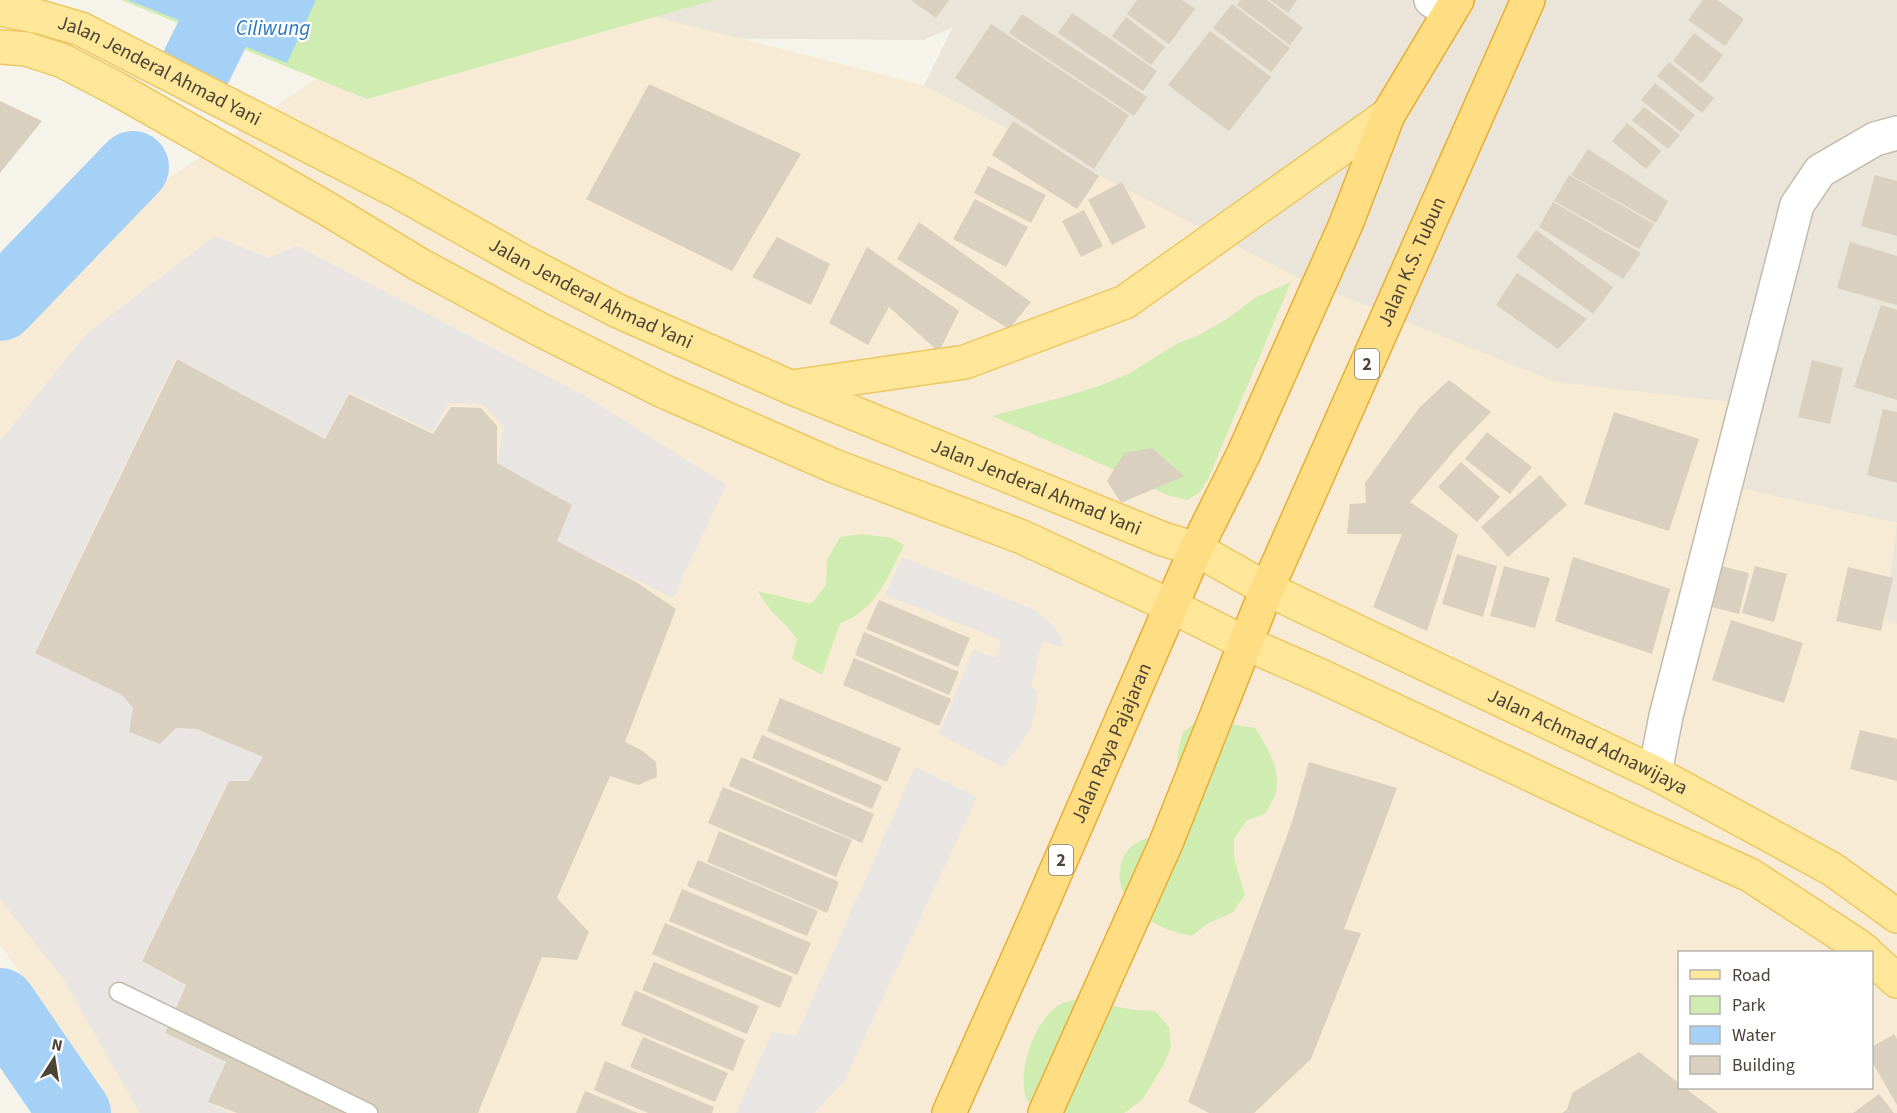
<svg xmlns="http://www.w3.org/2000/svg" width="1897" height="1113" viewBox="0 0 1897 1113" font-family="'Source Sans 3',sans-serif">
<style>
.residential{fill:#eae5d8}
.commercial{fill:#f8ebd5;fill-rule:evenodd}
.green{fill:#cfecb1}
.parking{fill:#e8e5e2}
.water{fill:#a4d1f5}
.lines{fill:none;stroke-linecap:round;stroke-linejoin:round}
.river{stroke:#a4d1f5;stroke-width:72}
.building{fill:#d9d0bf}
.service-casing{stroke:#c2bcac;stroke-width:21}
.minor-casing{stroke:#c2bcac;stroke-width:36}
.primary-casing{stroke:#ecc863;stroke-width:36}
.trunk-casing{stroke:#e8ad33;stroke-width:36}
.service{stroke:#fff;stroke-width:18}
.minor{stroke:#fff;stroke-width:33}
.primary{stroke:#ffe79a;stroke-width:33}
.trunk{stroke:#ffde83;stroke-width:33}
.labels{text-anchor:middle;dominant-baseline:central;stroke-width:4.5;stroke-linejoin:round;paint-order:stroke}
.shield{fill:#fff;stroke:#817c73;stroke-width:1.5}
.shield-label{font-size:18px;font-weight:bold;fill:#4b4437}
.street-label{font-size:20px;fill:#4b4437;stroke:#fff}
.water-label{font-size:21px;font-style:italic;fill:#2879bf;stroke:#fff}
</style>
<rect width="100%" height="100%" fill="#f6f3ea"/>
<polygon class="residential" points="398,0 1897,0 1897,1090 1872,952 1680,952 726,485 953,27 924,40 652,38"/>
<path class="commercial" d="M624,9L923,85L1303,280L1556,382L1732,402L1731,486L1897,523L1885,619L1897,624V1113H109L102,1086L0,945V330L83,236L340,63ZM1680,952H1872V1088H1680Z"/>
<g class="green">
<polygon points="121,0 714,0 367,99"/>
<polygon points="1291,282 1208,479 1199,493 1187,500 1167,495 1119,472 992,416 1063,397 1099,386 1130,373 1178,343 1199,335 1227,319 1256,297"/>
<path d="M863,534L892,538L904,545C889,575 875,612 840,623L822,675L792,659L797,639C785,622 767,610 758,591L811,604L826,585L827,560L840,537Z"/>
<path d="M1220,718L1235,725L1255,728C1266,745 1281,769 1276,791C1275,798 1269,806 1266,813L1246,821L1234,839V858L1245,895L1233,912L1207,924L1192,936C1171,932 1150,924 1134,909C1118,893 1114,867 1129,849C1137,839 1155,836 1167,833L1177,774L1178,752L1183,732L1199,720Z"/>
<path d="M1077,999L1135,1010L1155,1011L1169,1027L1171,1047L1164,1064L1143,1099L1124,1113H1039C1036,1110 1031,1106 1029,1103C1013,1078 1035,1019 1059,1005C1064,1002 1072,1001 1077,999Z"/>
</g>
<g class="parking">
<polygon points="215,236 268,258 297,246 585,396 726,485 673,598 557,541 572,505 497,463 504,426 482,404 449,403 433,432 349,392 325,438 176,358 34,653 122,695 133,708 129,732 160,744 176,728 196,729 263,757 249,781 228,781 141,961 185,986 164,1033 226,1063 208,1102 228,1113 140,1113 62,977 0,899 0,441 86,334"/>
<polygon points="902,557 1035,610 1051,623 1061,636 1063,647 1042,642 1031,687 1039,691 1031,729 1003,767 939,734 973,650 996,658 1001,648 999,639 885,595"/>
<polygon points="915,767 977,797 844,1081 814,1113 736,1113 772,1032 796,1036"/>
</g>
<polygon class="water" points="128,0 316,0 287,63"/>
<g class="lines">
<g class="river">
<polyline points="197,65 229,0"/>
<polyline points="0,305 133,167"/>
<polyline points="0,1004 75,1113"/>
</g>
</g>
<g class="building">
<polygon points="911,0 949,0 936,18"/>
<polygon points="1137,0 1182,0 1195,9 1169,44 1127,14"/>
<polygon points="1241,0 1267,0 1303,28 1290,45 1237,5"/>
<polygon points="1270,0 1297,0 1288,13"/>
<polygon points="1703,0 1717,0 1744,19 1725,46 1688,20"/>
<polygon points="1232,4 1290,48 1271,72 1213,28"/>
<polygon points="1072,13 1157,71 1143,91 1058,33"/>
<polygon points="1022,14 1147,97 1134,116 1009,33"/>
<polygon points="1126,17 1165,47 1151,65 1112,36"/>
<polygon points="991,24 1129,115 1094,169 955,78"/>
<polygon points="1210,31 1271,77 1229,131 1168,85"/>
<polygon points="1694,33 1723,55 1702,83 1673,61"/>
<polygon points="1669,62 1714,98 1702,113 1657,76"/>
<polygon points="1655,83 1695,115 1681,132 1641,100"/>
<polygon points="649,84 801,154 732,271 586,199"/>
<polygon points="0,101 42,121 0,173"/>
<polygon points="1644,107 1680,135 1668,149 1632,120"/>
<polygon points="1013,121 1099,176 1077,209 992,155"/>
<polygon points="1627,123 1661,151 1646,169 1612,141"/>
<polygon points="1588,149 1668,201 1656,223 1571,175"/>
<polygon points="988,166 1046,195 1031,223 974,193"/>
<polygon points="1569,175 1654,224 1639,249 1554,201"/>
<polygon points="1875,175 1897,181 1897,236 1861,226"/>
<polygon points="1122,182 1146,227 1112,245 1088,200"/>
<polygon points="975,199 1028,227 1006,267 953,239"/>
<polygon points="1553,202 1641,253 1623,279 1539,227"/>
<polygon points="1084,210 1103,246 1081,257 1062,221"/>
<polygon points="919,222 1031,302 1009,329 897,259"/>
<polygon points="1536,230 1613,287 1593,314 1516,257"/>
<polygon points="777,237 830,264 811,305 752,277"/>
<polygon points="1850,242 1897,256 1897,305 1837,288"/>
<polygon points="867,247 959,311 939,352 889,307 868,345 829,323"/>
<polygon points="1517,273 1587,319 1558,349 1496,305"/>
<polygon points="1881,305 1897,310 1897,400 1854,387"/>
<polygon points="177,359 325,439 349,394 433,434 451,407 481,408 497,426 497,463 572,505 557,541 636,582 676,609 625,742 643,751 656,762 657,777 638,785 610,776 557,898 589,932 577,960 542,957 478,1113 237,1113 208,1102 226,1062 165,1033 186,985 142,961 229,781 249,781 263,757 196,729 176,728 160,744 129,732 133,708 122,695 35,653"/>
<polygon points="1812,360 1843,368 1830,424 1798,417"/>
<polygon points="1449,380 1491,412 1460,444 1410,502 1458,535 1427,631 1373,607 1402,534 1347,534 1350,504 1366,503 1365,483 1419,408"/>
<polygon points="1883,409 1897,412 1897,483 1867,475"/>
<polygon points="1614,412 1699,439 1669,531 1584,504"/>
<polygon points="1487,432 1532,467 1510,494 1465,459"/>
<polygon points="1152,448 1184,476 1121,503 1107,481 1124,453"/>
<polygon points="1461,462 1500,497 1477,522 1438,487"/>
<polygon points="1540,475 1567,505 1508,557 1481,527"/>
<polygon points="1457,554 1497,566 1483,617 1442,604"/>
<polygon points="1573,557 1670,589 1652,654 1555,621"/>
<polygon points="1504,566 1550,578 1535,628 1490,616"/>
<polygon points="1721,566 1749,573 1739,614 1712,607"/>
<polygon points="1755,566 1787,574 1774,622 1742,613"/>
<polygon points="1848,567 1893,578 1881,631 1836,621"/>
<polygon points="879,600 970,638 958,667 866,629"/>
<polygon points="1731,620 1803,643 1784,703 1712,680"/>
<polygon points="864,632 959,672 949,695 855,655"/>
<polygon points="854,658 951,699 939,726 843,685"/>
<polygon points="780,698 901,748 887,782 767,731"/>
<polygon points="1860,730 1897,739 1897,781 1850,769"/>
<polygon points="762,735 882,786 872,809 752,758"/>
<polygon points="741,757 874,814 862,843 729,786"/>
<polygon points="1309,762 1397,788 1344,929 1361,933 1311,1059 1254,1113 1209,1113 1188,1102 1292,822"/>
<polygon points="723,787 852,840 836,877 708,823"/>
<polygon points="719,831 839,882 827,913 707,862"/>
<polygon points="698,860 818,911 807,936 687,886"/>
<polygon points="682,889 811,943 797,975 669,921"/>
<polygon points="665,923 793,977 780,1008 652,954"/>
<polygon points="654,962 759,1006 747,1034 642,990"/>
<polygon points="635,990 745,1040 733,1071 621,1025"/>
<polygon points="1894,1034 1897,1039 1897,1105 1872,1062 1872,1047"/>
<polygon points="643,1037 728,1073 715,1102 630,1067"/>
<polygon points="1639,1052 1680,1084 1680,1088 1685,1088 1718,1113 1562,1113 1567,1110 1572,1093"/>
<polygon points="605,1061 714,1107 712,1113 648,1113 594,1090"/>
<polygon points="585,1091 638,1113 576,1113"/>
<polygon points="1879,1094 1894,1113 1853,1113"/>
</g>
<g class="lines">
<defs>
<polyline id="service" points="119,992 368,1113"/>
<g id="minor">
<polyline points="1431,0 1449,12"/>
<polyline points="1655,773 1666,716 1797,205 1820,171 1875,139 1897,133"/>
</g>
<g id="primary">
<path id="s1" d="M0,9L40,17L81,29L401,193L522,261L618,311L790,387L1163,539L1196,549L1267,589L1655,773L1832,869L1897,916"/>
<polyline points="0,47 26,49 63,61 117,89 326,208 420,265 539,329 663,391 834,466 1022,537 1171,606 1247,644 1321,676 1630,821 1750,875 1857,945 1866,952"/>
<polyline points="792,387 965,362 1125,302 1388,115"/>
<polyline points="1872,958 1897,981"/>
</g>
<g id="trunk">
<path id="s2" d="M949,1113L1027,938L1196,549L1243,455L1346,224L1388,115L1457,0"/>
<path id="s3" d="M1045,1113L1166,843L1267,589L1528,0"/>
</g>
</defs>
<use href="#service" class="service-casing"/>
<use href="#minor" class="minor-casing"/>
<use href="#primary" class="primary-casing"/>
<use href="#trunk" class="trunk-casing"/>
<use href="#service" class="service"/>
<use href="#minor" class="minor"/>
<use href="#primary" class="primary"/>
<use href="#trunk" class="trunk"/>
</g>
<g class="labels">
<g class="shield">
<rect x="1355" y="349" width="24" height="30" rx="4.5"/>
<rect x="1049" y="845" width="24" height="30" rx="4.5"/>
</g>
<g class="shield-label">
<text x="1367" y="364">2</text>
<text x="1061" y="860">2</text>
</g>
<g class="street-label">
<text stroke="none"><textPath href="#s1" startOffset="172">Jalan Jenderal Ahmad Yani</textPath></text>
<text stroke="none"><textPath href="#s3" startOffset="927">Jalan K.S. Tubun</textPath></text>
<text stroke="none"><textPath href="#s1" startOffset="658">Jalan Jenderal Ahmad Yani</textPath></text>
<text stroke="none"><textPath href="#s1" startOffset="1144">Jalan Jenderal Ahmad Yani</textPath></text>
<text stroke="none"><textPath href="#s1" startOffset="1752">Jalan Achmad Adnawijaya</textPath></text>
<text stroke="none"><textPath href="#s2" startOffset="404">Jalan Raya Pajajaran</textPath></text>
</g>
<g class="water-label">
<text x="273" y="28">Ciliwung</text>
</g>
</g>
<rect x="1678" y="951" width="195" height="138" fill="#ffffff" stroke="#b7b4af" stroke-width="1.5"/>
<rect x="1690" y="970" width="30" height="9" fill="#ffe79a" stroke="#b7b4af" stroke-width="1.5"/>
<text x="1732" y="981" font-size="18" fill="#4b4437">Road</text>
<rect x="1690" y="996" width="30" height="18" fill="#cfecb1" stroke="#b7b4af" stroke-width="1.5"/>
<text x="1732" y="1011" font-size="18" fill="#4b4437">Park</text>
<rect x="1690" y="1026" width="30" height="18" fill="#a4d1f5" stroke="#b7b4af" stroke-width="1.5"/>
<text x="1732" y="1041" font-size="18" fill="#4b4437">Water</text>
<rect x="1690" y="1056" width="30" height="18" fill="#d9d0bf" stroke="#b7b4af" stroke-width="1.5"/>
<text x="1732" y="1071" font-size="18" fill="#4b4437">Building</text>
<g transform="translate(54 1059) rotate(12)" stroke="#ffffff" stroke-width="4.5" paint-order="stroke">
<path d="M0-4.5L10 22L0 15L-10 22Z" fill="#4b4437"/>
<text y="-9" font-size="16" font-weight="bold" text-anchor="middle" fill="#4b4437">N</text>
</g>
</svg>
